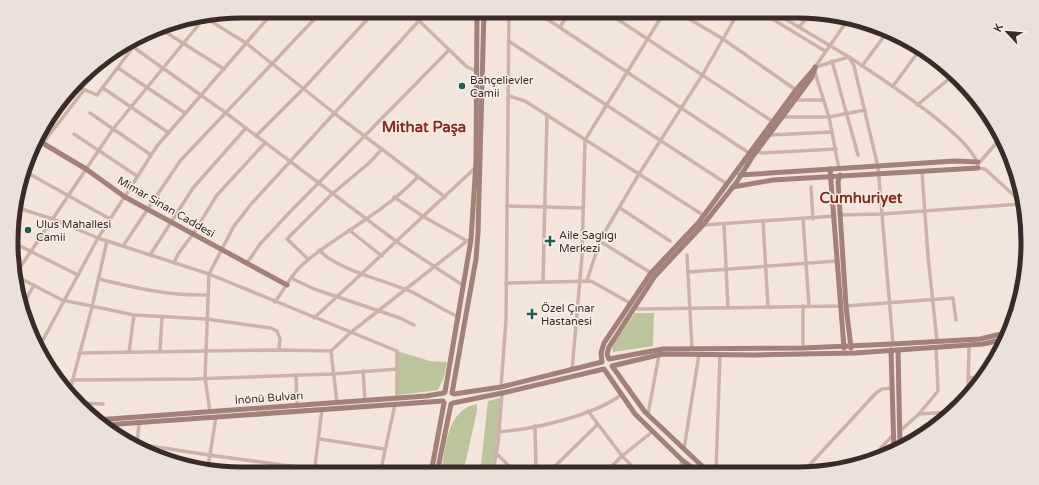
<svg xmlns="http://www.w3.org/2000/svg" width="1039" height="485" viewBox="0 0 1039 485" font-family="'Varela Round',sans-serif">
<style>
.green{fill:#bcc49b}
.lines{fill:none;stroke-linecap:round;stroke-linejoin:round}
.street{stroke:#cdb3a7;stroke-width:3.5}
.secondary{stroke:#a18178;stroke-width:5}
.poi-dot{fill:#1b5d57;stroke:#fbf0e9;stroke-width:1.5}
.labels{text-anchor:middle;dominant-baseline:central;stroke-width:3;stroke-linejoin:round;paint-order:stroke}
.poi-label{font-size:11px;fill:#392b28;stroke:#fbf0e9;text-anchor:start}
.street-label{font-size:11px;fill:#392b28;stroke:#fbf0e9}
.district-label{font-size:15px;font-weight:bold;fill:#8d261c;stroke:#fbf0e9}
.rim{fill:none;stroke:#392b28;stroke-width:5}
</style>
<rect width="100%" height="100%" fill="#f4e5dc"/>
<g class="green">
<polygon points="635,313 654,313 653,346 613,352 612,348 614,343"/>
<polygon points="397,351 430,361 447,362 444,377 438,390 399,395 397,384"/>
<polygon points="500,398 501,400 493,473 480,473 488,401"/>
<path d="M477,404V411L463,473H441C446,447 446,410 477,404Z"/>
</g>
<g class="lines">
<g class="street">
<polyline points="258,11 269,17"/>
<polyline points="409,11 467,67 476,71"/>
<polyline points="535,11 749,153"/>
<polyline points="605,11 772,121"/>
<polyline points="676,11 723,39 796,90"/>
<polyline points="759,11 825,51"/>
<polyline points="772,11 849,57 854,66 878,167 893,344"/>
<polyline points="204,17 246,43 334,113 445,197"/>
<polyline points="560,27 570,11"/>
<polyline points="799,27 810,14"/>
<polyline points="159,28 224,69"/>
<polyline points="510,42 727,184"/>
<polyline points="129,44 226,113 397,242 464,286"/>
<polyline points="832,61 858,155"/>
<polyline points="862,66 888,31"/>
<path d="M815,67L849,57C874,74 979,140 978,168L985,169L1019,200"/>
<polyline points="118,68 185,113"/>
<polyline points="76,86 97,95 140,38"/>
<polyline points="893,86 919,51"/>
<polyline points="80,88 103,58"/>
<polyline points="103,88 169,133"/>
<polyline points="509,96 525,101 703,215"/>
<polyline points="794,100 823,100"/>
<polyline points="917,105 954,75"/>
<polyline points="90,113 151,155"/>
<polyline points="782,117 829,117 865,110"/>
<polyline points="74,134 137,176"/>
<polyline points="769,135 832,132"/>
<polyline points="256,136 304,88 375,11"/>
<polyline points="43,143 84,90"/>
<polyline points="757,151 761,153 836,149"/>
<polyline points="978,164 1000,139"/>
<polyline points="839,169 829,117 816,76 815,67 847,21"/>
<polyline points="26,172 110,219"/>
<polyline points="922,172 928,256 937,341"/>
<polyline points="811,187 813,219"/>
<polyline points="394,197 424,217 467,241"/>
<polyline points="507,206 583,208"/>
<polyline points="15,207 53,219 98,238 209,274 397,351 397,398"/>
<polyline points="620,208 670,241"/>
<polyline points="840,215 882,214 1020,204"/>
<polyline points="803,219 809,306"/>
<polyline points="763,221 768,307"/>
<polyline points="724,224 728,308"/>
<polyline points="703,225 835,216"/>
<polyline points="349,230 382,256"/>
<polyline points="582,230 651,273"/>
<polyline points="14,243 78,275"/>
<polyline points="123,246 180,161 322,11"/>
<path d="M319,250C337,270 387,281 412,292C428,300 443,310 459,317"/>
<polyline points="150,255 193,188 246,128"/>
<polyline points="687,255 692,349"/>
<polyline points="308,259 287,239 332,194 369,163 382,149"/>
<polyline points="174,263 178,254 193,234 217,195 265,143"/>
<polyline points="247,263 260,244 288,214 449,50"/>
<polyline points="688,272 837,261"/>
<polyline points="14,275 62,300 101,308 134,315 206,319 271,328 277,331 280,339 279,350"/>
<polyline points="15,275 113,129 205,17"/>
<polyline points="291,278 314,289 400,318 414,325"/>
<path d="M99,279C135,288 170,296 207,295"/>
<polyline points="543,281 547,115"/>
<polyline points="587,281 600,240 639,174 703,74 739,11"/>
<polyline points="506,283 591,281 630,303"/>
<path d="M275,302C283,291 290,277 300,267C320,248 344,235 366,219C385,207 403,192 418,177"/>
<polyline points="23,305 34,285"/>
<polyline points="846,306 953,298 956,320"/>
<polyline points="634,308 639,309 841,306"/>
<polyline points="314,318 475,168"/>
<polyline points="803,348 803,306"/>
<polyline points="38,349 98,238 157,146 274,11"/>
<polyline points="160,351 162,317"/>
<polyline points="129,352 134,315"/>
<polyline points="79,353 279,350 331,351"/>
<polyline points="572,370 582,256 585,140 665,11"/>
<polyline points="363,371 365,400"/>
<polyline points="296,375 297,406"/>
<polyline points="968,378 984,377"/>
<polyline points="72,380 193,379 333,374 397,369"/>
<polyline points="501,387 506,320 509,11"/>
<polyline points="70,390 92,307 107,241"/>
<polyline points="968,396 969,345"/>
<polyline points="79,403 103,404"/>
<polyline points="337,403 331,351 350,333 467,241 471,240"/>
<polyline points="588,411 622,456 639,473"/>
<polyline points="210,412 205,378 209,274 234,226 252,203 428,11"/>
<polyline points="648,414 659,355"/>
<polyline points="919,414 952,412"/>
<polyline points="535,426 536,473"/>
<polyline points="900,431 919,414 938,391 936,347"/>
<path d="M499,432C534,429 593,416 621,395"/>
<polyline points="320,439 384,449"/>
<polyline points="137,444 209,455 349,474"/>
<polyline points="137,445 139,423"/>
<polyline points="684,449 699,354"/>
<polyline points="496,453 516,473"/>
<polyline points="870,460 893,435"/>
<polyline points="208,467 216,417"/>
<polyline points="679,472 682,460"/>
<polyline points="716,472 720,354"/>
<polyline points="803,472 876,393 882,389 892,388"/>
<polyline points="493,473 498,443 502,394"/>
<polyline points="548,473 597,425"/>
<polyline points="605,473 622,456 652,432"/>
<polyline points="314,474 322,409"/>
<polyline points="380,474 395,404"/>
</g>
<g class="secondary">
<polyline points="815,67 812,77 753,156 736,183 703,225 655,276 609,347 607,354 609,359 663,349 803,348 893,344 980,339 1010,332"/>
<polyline points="39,141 86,169 125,197 287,285"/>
<polyline points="830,169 844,348"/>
<polyline points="740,175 955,161 978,162"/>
<polyline points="840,175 838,182 846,306 851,348"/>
<polyline points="733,187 773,180 978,168"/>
<polyline points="891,350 894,451"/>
<polyline points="898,350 900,448"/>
<polyline points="445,392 471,240 476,162 477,11"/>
<polyline points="452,393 476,259 478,233 484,11"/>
<polyline points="454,394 501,387 602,362 601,353 604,343 651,273 699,222 796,90 815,68"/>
<polyline points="453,403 507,392 604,369 635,414 682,460 698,472"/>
<polyline points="96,420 426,396 444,393"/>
<polyline points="104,425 443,401"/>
<polyline points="711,472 701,465 645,412 612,366 662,354 755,355 855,353 983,344 1006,339"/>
<polyline points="431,473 444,403"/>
<polyline points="437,473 451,404"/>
</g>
</g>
<g class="poi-dot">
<circle cx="462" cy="86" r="4"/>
<circle cx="28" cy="230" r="4"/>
<path d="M548 235h4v4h4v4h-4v4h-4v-4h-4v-4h4z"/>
<path d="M530 308h4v4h4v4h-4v4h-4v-4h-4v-4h4z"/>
</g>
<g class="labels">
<g class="poi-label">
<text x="470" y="80">Bahçelievler<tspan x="470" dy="13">Camii</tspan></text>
<text x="36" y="224">Ulus Mahallesi<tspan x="36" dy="13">Camii</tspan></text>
<text x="559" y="235">Aile Saglıgı<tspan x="559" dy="13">Merkezi</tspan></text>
<text x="541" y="308">Özel Çınar<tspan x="541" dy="13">Hastanesi</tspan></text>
</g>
<g class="street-label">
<text transform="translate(166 207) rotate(30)">Mimar Sinan Caddesi</text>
<text transform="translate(269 398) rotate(-4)">İnönü Bulvarı</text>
</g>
<g class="district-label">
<text x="424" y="127">Mithat Paşa</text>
<text x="861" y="198">Cumhuriyet</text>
</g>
</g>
<path d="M0 0H1039V485H0ZM242 18H797A224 224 0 0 1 1021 242V243A224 224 0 0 1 797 467H242A224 224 0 0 1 18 243V242A224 224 0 0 1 242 18Z" fill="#ebe0da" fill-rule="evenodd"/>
<path class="rim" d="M242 18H797A224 224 0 0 1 1021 242V243A224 224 0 0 1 797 467H242A224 224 0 0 1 18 243V242A224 224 0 0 1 242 18Z"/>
<g transform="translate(1007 32) rotate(296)" stroke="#fbf0e9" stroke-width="3" paint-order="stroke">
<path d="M0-3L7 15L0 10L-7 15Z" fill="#392b28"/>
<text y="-6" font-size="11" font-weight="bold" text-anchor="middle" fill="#392b28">K</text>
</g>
</svg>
